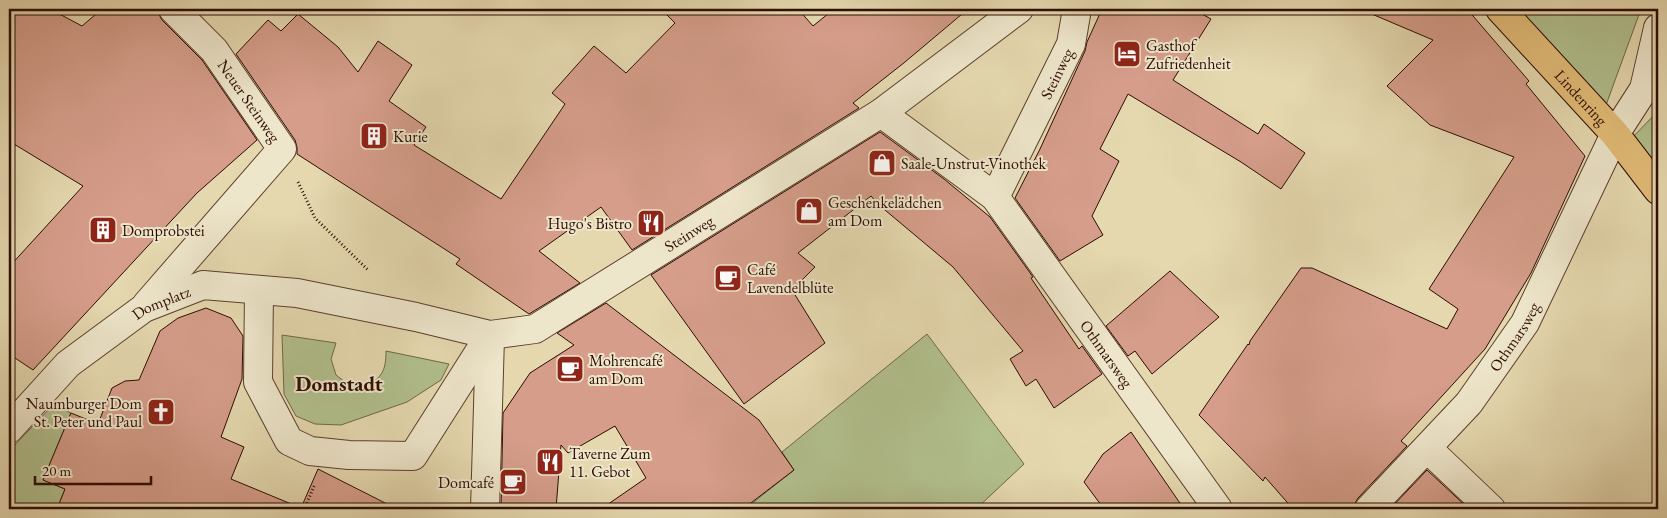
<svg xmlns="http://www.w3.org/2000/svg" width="1667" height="518" viewBox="0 0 1667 518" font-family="'EB Garamond',serif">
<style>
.green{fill:#b1bf8d;stroke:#6f6648}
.building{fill:#d59d8a;stroke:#2d0c02}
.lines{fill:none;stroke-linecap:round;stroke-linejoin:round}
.minor-casing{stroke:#5b3f2d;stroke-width:30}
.major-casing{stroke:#2d0c02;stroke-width:30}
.path{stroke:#2d0c02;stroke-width:3;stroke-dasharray:1 2.5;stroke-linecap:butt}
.minor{stroke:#eee6cb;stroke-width:28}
.major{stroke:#e2bc78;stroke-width:28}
.labels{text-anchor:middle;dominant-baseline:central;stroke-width:4;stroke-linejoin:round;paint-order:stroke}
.poi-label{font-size:16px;fill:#2d0c02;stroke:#eee6cb;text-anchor:start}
.street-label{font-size:16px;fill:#2d0c02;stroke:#eee6cb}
.district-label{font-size:21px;font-weight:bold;fill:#2d0c02;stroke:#eee6cb}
</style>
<rect width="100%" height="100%" fill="#e5d8af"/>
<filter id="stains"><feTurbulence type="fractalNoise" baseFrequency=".004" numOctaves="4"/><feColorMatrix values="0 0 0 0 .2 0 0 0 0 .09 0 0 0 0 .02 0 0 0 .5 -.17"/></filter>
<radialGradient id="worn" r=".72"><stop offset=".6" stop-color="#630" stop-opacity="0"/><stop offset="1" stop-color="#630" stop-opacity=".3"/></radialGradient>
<g class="green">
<polygon points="1518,9 1641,9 1606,105"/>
<polygon points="1658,111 1658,173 1631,139"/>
<polygon points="927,334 1024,464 976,509 745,509 794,470 782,452"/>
<path d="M282,335L336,343L331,359L336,375L349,385L367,387C382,376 386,371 386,351L449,364L441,380L407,402L341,425L315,424L296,416L284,394Z"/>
<polygon points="53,405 71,413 43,480 65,489 57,509 9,509 9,451"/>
</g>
<g class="building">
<polygon points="9,9 50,9 82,26 102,9 156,9 162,20 202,60 257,140 197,193 33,370 9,354 9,267 83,186 9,141"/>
<polygon points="661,9 798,9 813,26 834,9 968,9 905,62 853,103 859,108 632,250 601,207 539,251 580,283 529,314 456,264 460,259 297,154 297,147 295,140 236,54 268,20 281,31 298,14 338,47 358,72 378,41 412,65 389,101 426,127 414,145 501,199 565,104 552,93 594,46 626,73 675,23"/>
<polygon points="1102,9 1193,9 1211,19 1173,80 1258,134 1264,124 1305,153 1281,189 1241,162 1128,94 1100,149 1119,161 1092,216 1103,235 1060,261 1015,198 1040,149 1085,51 1087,42"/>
<polygon points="1360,9 1467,9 1529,81 1526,84 1585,156 1531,273 1485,349 1401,441 1407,446 1358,498 1354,505 1354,509 1293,509 1265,477 1263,481 1199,415 1248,344 1249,345 1250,341 1301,268 1312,268 1447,329 1458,309 1429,289 1514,157 1430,125 1387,86 1433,40"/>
<polygon points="880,132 944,179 990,217 1033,277 1031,278 1079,349 1082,346 1102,374 1054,408 1036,379 1026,386 1010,359 1023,351 953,267 879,205 871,196 798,253 815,267 792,290 825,343 744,404 651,275"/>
<polygon points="1170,271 1219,317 1152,374 1135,351 1128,356 1106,326"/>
<polygon points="606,303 759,420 794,470 743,509 601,509 646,478 615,426 568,453 561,445 556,509 501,509 503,413 530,373 574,345 557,333"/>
<polygon points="206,308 231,318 243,336 242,379 221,437 244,447 231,479 301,508 318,469 397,509 57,509 65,489 43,480 71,413 98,424 112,388 125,381 139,380 160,331 178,318"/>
<polygon points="1131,432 1184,509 1104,509 1084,482 1103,454"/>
<polygon points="1427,470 1469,509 1390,509"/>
</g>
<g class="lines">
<defs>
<g id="minor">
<path id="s1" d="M881,113L995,197L1218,509"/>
<path id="s2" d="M995,197L1071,44L1077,9"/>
<polyline points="259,290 258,382 289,441 310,451 349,455 413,456 490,335"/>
<polyline points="147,304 282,149 214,50 173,9"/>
<path id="s3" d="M9,429L68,364L144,308L203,285L297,293L416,317L490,335L535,329L881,113L1019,9"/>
<polyline points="1428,449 1491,509"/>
<polyline points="485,509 490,337"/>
<path id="s4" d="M1369,509L1469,403L1525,323L1615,134L1644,89L1658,28"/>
</g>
<g id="major">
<path id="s5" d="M1500,9L1615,134L1658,190"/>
</g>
</defs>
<use href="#minor" class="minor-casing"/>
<use href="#major" class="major-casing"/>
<g class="path">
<polyline points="298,182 315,218 369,271"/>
<polyline points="307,503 314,486"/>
</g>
<use href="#minor" class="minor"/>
<use href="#major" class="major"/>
</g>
<defs>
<symbol id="hotel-square" viewBox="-11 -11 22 22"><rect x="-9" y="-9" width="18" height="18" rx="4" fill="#8f2418" stroke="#eee6cb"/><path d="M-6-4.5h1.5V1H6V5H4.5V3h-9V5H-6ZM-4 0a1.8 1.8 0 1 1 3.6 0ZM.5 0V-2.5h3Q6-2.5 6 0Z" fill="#fff"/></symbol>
<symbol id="building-square" viewBox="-11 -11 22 22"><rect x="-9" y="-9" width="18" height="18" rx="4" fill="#8f2418" stroke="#eee6cb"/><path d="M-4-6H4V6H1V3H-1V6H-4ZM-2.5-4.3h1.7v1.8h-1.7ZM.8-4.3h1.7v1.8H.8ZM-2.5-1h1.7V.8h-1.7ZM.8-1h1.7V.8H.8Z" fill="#fff"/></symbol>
<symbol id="shop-square" viewBox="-11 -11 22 22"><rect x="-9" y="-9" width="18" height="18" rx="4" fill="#8f2418" stroke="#eee6cb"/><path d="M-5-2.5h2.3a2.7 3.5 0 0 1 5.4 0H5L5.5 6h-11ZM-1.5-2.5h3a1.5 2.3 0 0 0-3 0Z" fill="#fff"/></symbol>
<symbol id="restaurant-square" viewBox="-11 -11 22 22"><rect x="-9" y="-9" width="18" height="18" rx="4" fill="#8f2418" stroke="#eee6cb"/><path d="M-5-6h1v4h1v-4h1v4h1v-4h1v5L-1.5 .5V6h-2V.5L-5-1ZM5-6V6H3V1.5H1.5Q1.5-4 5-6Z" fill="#fff"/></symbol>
<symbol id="cafe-square" viewBox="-11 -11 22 22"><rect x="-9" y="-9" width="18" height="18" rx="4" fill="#8f2418" stroke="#eee6cb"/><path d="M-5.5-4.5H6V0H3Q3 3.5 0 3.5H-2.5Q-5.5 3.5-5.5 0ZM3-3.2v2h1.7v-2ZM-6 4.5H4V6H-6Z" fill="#fff"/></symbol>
<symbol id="church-square" viewBox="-11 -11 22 22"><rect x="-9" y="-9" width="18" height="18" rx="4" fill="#8f2418" stroke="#eee6cb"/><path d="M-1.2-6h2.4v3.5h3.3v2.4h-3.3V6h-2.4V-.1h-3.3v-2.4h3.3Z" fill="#fff"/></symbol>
</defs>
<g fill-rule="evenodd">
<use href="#hotel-square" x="1111" y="38" width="32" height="32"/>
<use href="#building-square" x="358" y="120" width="32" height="32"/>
<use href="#shop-square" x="866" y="147" width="32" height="32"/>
<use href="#shop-square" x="793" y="195" width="32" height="32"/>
<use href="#restaurant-square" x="635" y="207" width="32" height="32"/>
<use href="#building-square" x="87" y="214" width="32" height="32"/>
<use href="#cafe-square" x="712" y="262" width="32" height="32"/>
<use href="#cafe-square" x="554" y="353" width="32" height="32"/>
<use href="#church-square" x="145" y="396" width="32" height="32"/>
<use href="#restaurant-square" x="534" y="446" width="32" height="32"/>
<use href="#cafe-square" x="497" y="466" width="32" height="32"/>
</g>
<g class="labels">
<g class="poi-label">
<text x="1146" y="45">Gasthof<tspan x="1146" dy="18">Zufriedenheit</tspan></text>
<text x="393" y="136">Kurie</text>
<text x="901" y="163">Saale-Unstrut-Vinothek</text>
<text x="828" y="202">Geschenkelädchen<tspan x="828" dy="18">am Dom</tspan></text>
<text x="632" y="223" text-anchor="end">Hugo's Bistro</text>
<text x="122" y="230">Domprobstei</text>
<text x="747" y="269">Café<tspan x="747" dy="18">Lavendelblüte</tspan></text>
<text x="589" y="360">Mohrencafé<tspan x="589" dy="18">am Dom</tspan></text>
<text x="142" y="403" text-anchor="end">Naumburger Dom<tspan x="142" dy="18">St. Peter und Paul</tspan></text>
<text x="569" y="453">Taverne Zum<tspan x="569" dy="18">11. Gebot</tspan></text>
<text x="494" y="482" text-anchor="end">Domcafé</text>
</g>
<g class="street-label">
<text stroke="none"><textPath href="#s2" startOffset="138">Steinweg</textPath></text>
<text stroke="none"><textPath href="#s5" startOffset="120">Lindenring</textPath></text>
<text transform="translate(249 101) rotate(55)">Neuer Steinweg</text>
<text stroke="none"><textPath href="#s3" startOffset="764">Steinweg</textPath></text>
<text stroke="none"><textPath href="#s3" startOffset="200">Domplatz</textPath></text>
<text stroke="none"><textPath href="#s4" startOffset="226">Othmarsweg</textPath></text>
<text stroke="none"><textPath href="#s1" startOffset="334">Othmarsweg</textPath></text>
</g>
<g class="district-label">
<text x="339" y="383">Domstadt</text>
</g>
</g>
<rect width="1667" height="518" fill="none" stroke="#e5d8af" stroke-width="30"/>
<rect x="10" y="10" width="1647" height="498" fill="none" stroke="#2d0c02" stroke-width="2.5"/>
<rect x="15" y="15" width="1637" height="488" fill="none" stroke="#2d0c02"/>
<path d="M35 476v8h116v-8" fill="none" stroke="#2d0c02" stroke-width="2.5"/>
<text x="42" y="476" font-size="15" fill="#2d0c02" stroke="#eee6cb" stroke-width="4" paint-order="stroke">20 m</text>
<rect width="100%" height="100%" filter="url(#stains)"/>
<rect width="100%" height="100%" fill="url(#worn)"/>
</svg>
